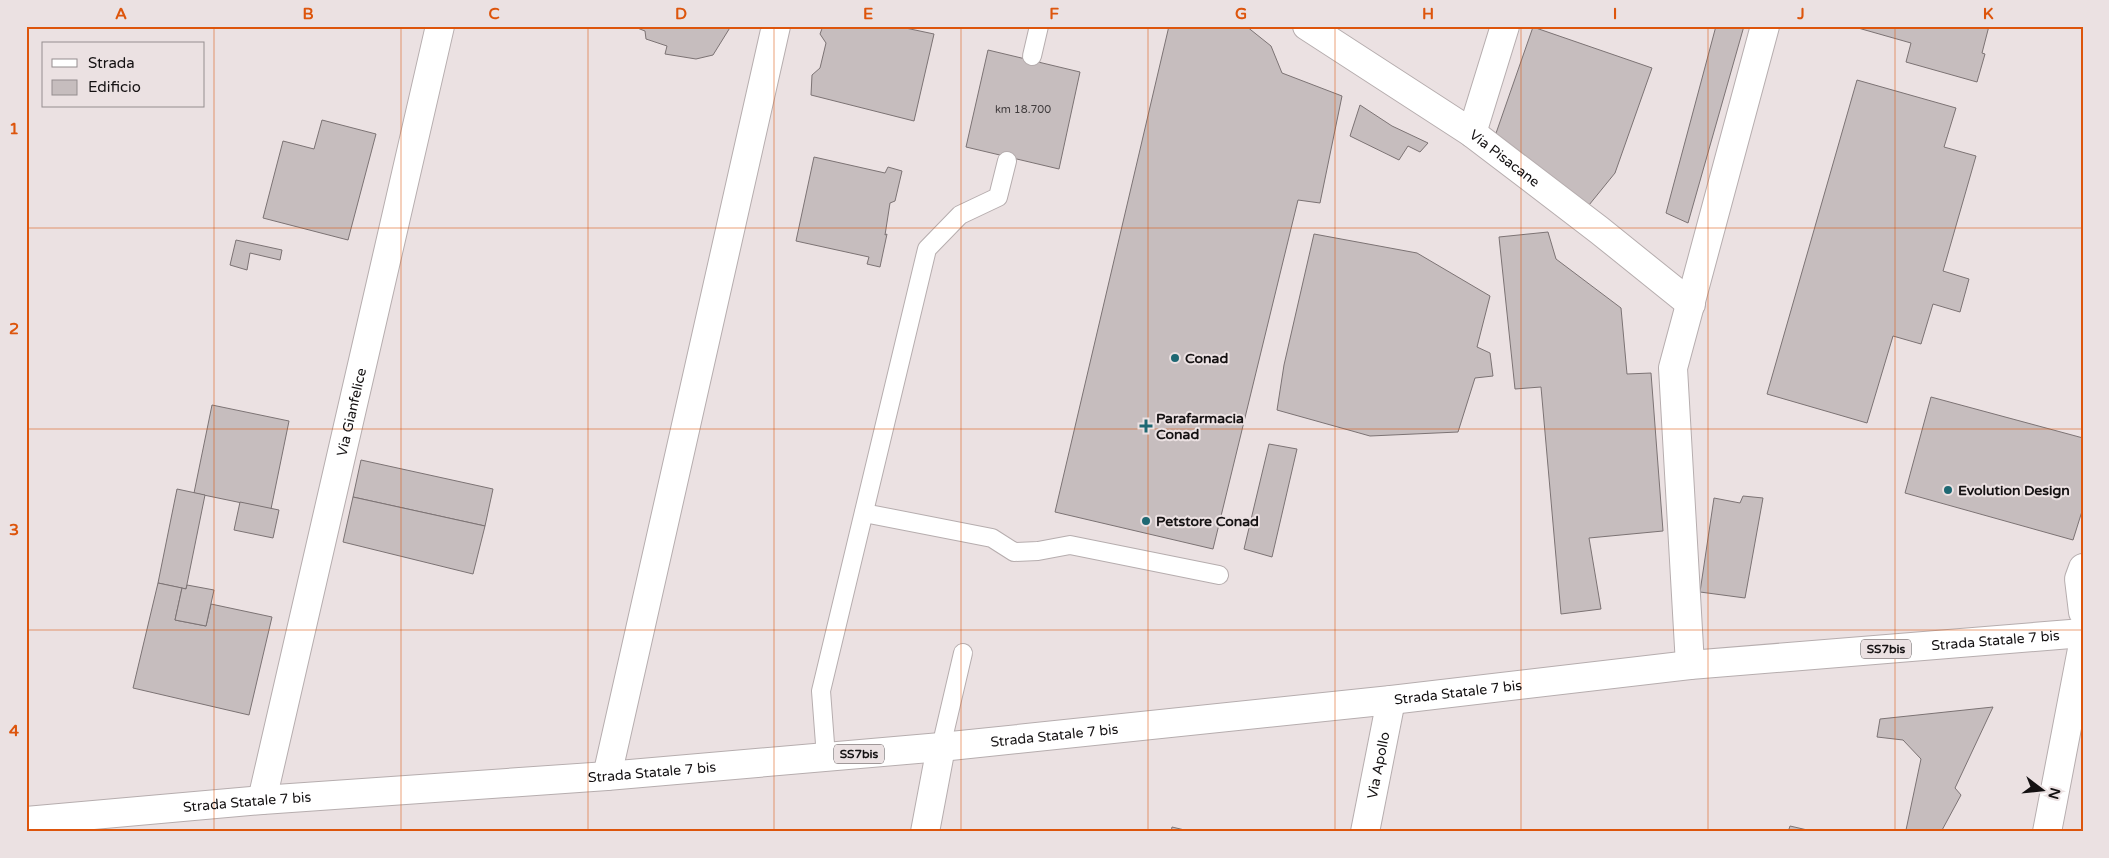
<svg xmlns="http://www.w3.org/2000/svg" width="2109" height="858" viewBox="0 0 2109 858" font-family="'Varela Round',sans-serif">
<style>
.building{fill:#c6bdbe;stroke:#7c7374}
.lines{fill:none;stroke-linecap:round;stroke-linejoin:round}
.service-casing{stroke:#b6adae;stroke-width:20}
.minor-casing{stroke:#b6adae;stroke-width:30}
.primary-casing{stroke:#b6adae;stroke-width:30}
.service{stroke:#fff;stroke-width:18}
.minor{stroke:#fff;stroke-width:28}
.primary{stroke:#fff;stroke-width:28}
.grid{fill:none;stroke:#dd550c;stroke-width:1;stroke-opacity:0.55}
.poi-dot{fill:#1e6873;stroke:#ebe1e2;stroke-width:2}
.labels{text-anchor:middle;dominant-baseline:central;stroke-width:4;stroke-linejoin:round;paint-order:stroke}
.number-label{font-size:11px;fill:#403c3d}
.shield{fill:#ebe1e2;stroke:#544f50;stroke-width:1}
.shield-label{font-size:12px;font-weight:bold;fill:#141112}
.street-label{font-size:14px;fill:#141112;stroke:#ebe1e2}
.poi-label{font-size:14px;font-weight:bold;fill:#141112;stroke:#ebe1e2;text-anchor:start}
.neatline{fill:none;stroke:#dd550c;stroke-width:2}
.grid-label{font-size:16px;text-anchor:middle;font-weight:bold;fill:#dd550c}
</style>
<rect width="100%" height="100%" fill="#ebe1e2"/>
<g class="building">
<polygon points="632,26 731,26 713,55 696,59 665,54 667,46 646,39 645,31"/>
<polygon points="823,26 896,26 934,34 914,121 811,95 812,75 820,68 826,43 820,34"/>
<polygon points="1169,26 1246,26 1271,46 1282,73 1342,96 1320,203 1298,200 1213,549 1055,512"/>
<polygon points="1716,26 1744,26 1688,223 1666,213"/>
<polygon points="1851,26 1989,26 1982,53 1985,54 1977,82 1906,62 1911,43"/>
<polygon points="1533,27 1652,68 1615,173 1589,205 1494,139"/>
<polygon points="988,50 1080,72 1059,169 966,147"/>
<polygon points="1857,80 1956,108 1944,147 1976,156 1943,271 1969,279 1960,312 1933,304 1921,344 1893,336 1867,423 1767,394"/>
<polygon points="1360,105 1392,126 1428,143 1420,152 1408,146 1399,160 1350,136"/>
<polygon points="322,120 376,134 348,240 263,218 283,141 314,149"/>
<polygon points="814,157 885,173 888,167 902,171 895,201 890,203 885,235 887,234 880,267 867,264 869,257 796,241"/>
<polygon points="1548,232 1556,259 1621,308 1627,374 1651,373 1663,531 1589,538 1601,609 1561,614 1541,387 1515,389 1499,237"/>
<polygon points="1314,234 1417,253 1490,296 1477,347 1490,353 1493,376 1475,378 1458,432 1370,436 1277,410 1284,365"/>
<polygon points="236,240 282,250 280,260 250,253 247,270 230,265"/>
<polygon points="1931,397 2083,438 2083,508 2073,540 1905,493"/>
<polygon points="212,405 289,421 271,509 194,493"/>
<polygon points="1269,444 1297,449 1272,557 1244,549"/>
<polygon points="361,460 493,489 485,526 353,497"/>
<polygon points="177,489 205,495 186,589 158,583"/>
<polygon points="1743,496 1763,498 1745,598 1700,592 1714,498 1740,503"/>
<polygon points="353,497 485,526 473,574 343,542"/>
<polygon points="240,502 279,510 273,538 234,530"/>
<polygon points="158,583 182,588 175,620 206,626 211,604 272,617 249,715 133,688"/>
<polygon points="187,585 214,590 206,626 175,620 182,588 186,589"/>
<polygon points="1993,707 1955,788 1961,795 1941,832 1903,832 1906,830 1921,759 1903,740 1877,737 1880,719"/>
<polygon points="1790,826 1816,832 1788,832"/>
<polygon points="1172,827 1193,832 1171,832"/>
</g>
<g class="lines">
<defs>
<g id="service">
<polyline points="1032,56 1039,26"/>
<polyline points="864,513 992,538 1014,552 1038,551 1070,545 1219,575"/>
<polyline points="941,747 963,653"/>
<polyline points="826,757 821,691 927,249 960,215 998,197 1007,161"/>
</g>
<g id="minor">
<path id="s1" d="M1307,26L1472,133L1599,230L1691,304"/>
<polyline points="1472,133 1505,26"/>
<polyline points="2083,568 2079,579 2083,612"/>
<polyline points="1690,665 1673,368 1765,26"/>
<polyline points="607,776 776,26"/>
<path id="s2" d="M262,800L440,26"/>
<polyline points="925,832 941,747"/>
<path id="s3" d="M1365,832L1391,700"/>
<polyline points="2047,832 2083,644"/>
</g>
<g id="primary">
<path id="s4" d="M26,821L262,800L607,776L941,747L1391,700L1690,665L2083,633"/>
</g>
</defs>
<use href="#service" class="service-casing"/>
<use href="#minor" class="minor-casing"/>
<use href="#primary" class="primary-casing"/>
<use href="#service" class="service"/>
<use href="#minor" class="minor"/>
<use href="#primary" class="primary"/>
</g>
<path class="grid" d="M214,26V832M401,26V832M588,26V832M774,26V832M961,26V832M1148,26V832M1335,26V832M1521,26V832M1708,26V832M1895,26V832M26,228H2083M26,429H2083M26,630H2083"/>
<g class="poi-dot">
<circle cx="1175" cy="358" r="5"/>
<path d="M1143.5 418.5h5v5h5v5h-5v5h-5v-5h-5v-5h5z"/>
<circle cx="1948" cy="490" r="5"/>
<circle cx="1146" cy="521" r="5"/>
</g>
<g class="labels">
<g class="number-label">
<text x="1023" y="109">km 18.700</text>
</g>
<g class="shield">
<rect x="1861" y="639.5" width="50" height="19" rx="4"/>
<rect x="834" y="744.5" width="50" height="19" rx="4"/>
</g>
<g class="shield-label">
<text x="1886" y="649">SS7bis</text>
<text x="859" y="754">SS7bis</text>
</g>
<g class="street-label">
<text stroke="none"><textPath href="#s1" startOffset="238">Via Pisacane</textPath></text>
<text stroke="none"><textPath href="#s2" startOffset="398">Via Gianfelice</textPath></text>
<text stroke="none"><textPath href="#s4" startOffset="1978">Strada Statale 7 bis</textPath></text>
<text stroke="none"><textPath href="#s4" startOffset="1438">Strada Statale 7 bis</textPath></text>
<text stroke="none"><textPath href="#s4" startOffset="1032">Strada Statale 7 bis</textPath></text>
<text stroke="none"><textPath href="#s3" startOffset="68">Via Apollo</textPath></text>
<text stroke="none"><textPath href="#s4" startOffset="628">Strada Statale 7 bis</textPath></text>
<text stroke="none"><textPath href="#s4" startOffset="222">Strada Statale 7 bis</textPath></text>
</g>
<g class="poi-label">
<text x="1185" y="358">Conad</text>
<text x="1156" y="418">Parafarmacia<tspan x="1156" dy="16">Conad</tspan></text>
<text x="1958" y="490">Evolution Design</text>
<text x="1156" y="521">Petstore Conad</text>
</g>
</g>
<rect width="2109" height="858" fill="none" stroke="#ebe1e2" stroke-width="55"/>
<rect x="42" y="42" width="162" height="65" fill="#ebe1e2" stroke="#958e8f"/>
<rect x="52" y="59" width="25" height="8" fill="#ffffff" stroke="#958e8f"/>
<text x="88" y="68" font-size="15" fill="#141112">Strada</text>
<rect x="52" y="80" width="25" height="15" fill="#c6bdbe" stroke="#958e8f"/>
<text x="88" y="92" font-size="15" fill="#141112">Edificio</text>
<g transform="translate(2042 790) rotate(106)" stroke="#ebe1e2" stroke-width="4" paint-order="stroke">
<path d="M0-4L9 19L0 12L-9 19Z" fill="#141112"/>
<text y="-8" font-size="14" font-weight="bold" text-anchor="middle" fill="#141112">N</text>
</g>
<rect x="28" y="28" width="2054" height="802" class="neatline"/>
<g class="grid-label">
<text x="121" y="19">A</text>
<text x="308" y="19">B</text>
<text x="494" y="19">C</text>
<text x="681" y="19">D</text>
<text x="868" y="19">E</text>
<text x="1054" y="19">F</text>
<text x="1241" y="19">G</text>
<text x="1428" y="19">H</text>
<text x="1615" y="19">I</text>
<text x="1801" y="19">J</text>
<text x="1988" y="19">K</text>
<text x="14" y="134">1</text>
<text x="14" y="334">2</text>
<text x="14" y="535">3</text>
<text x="14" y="736">4</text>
</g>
</svg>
